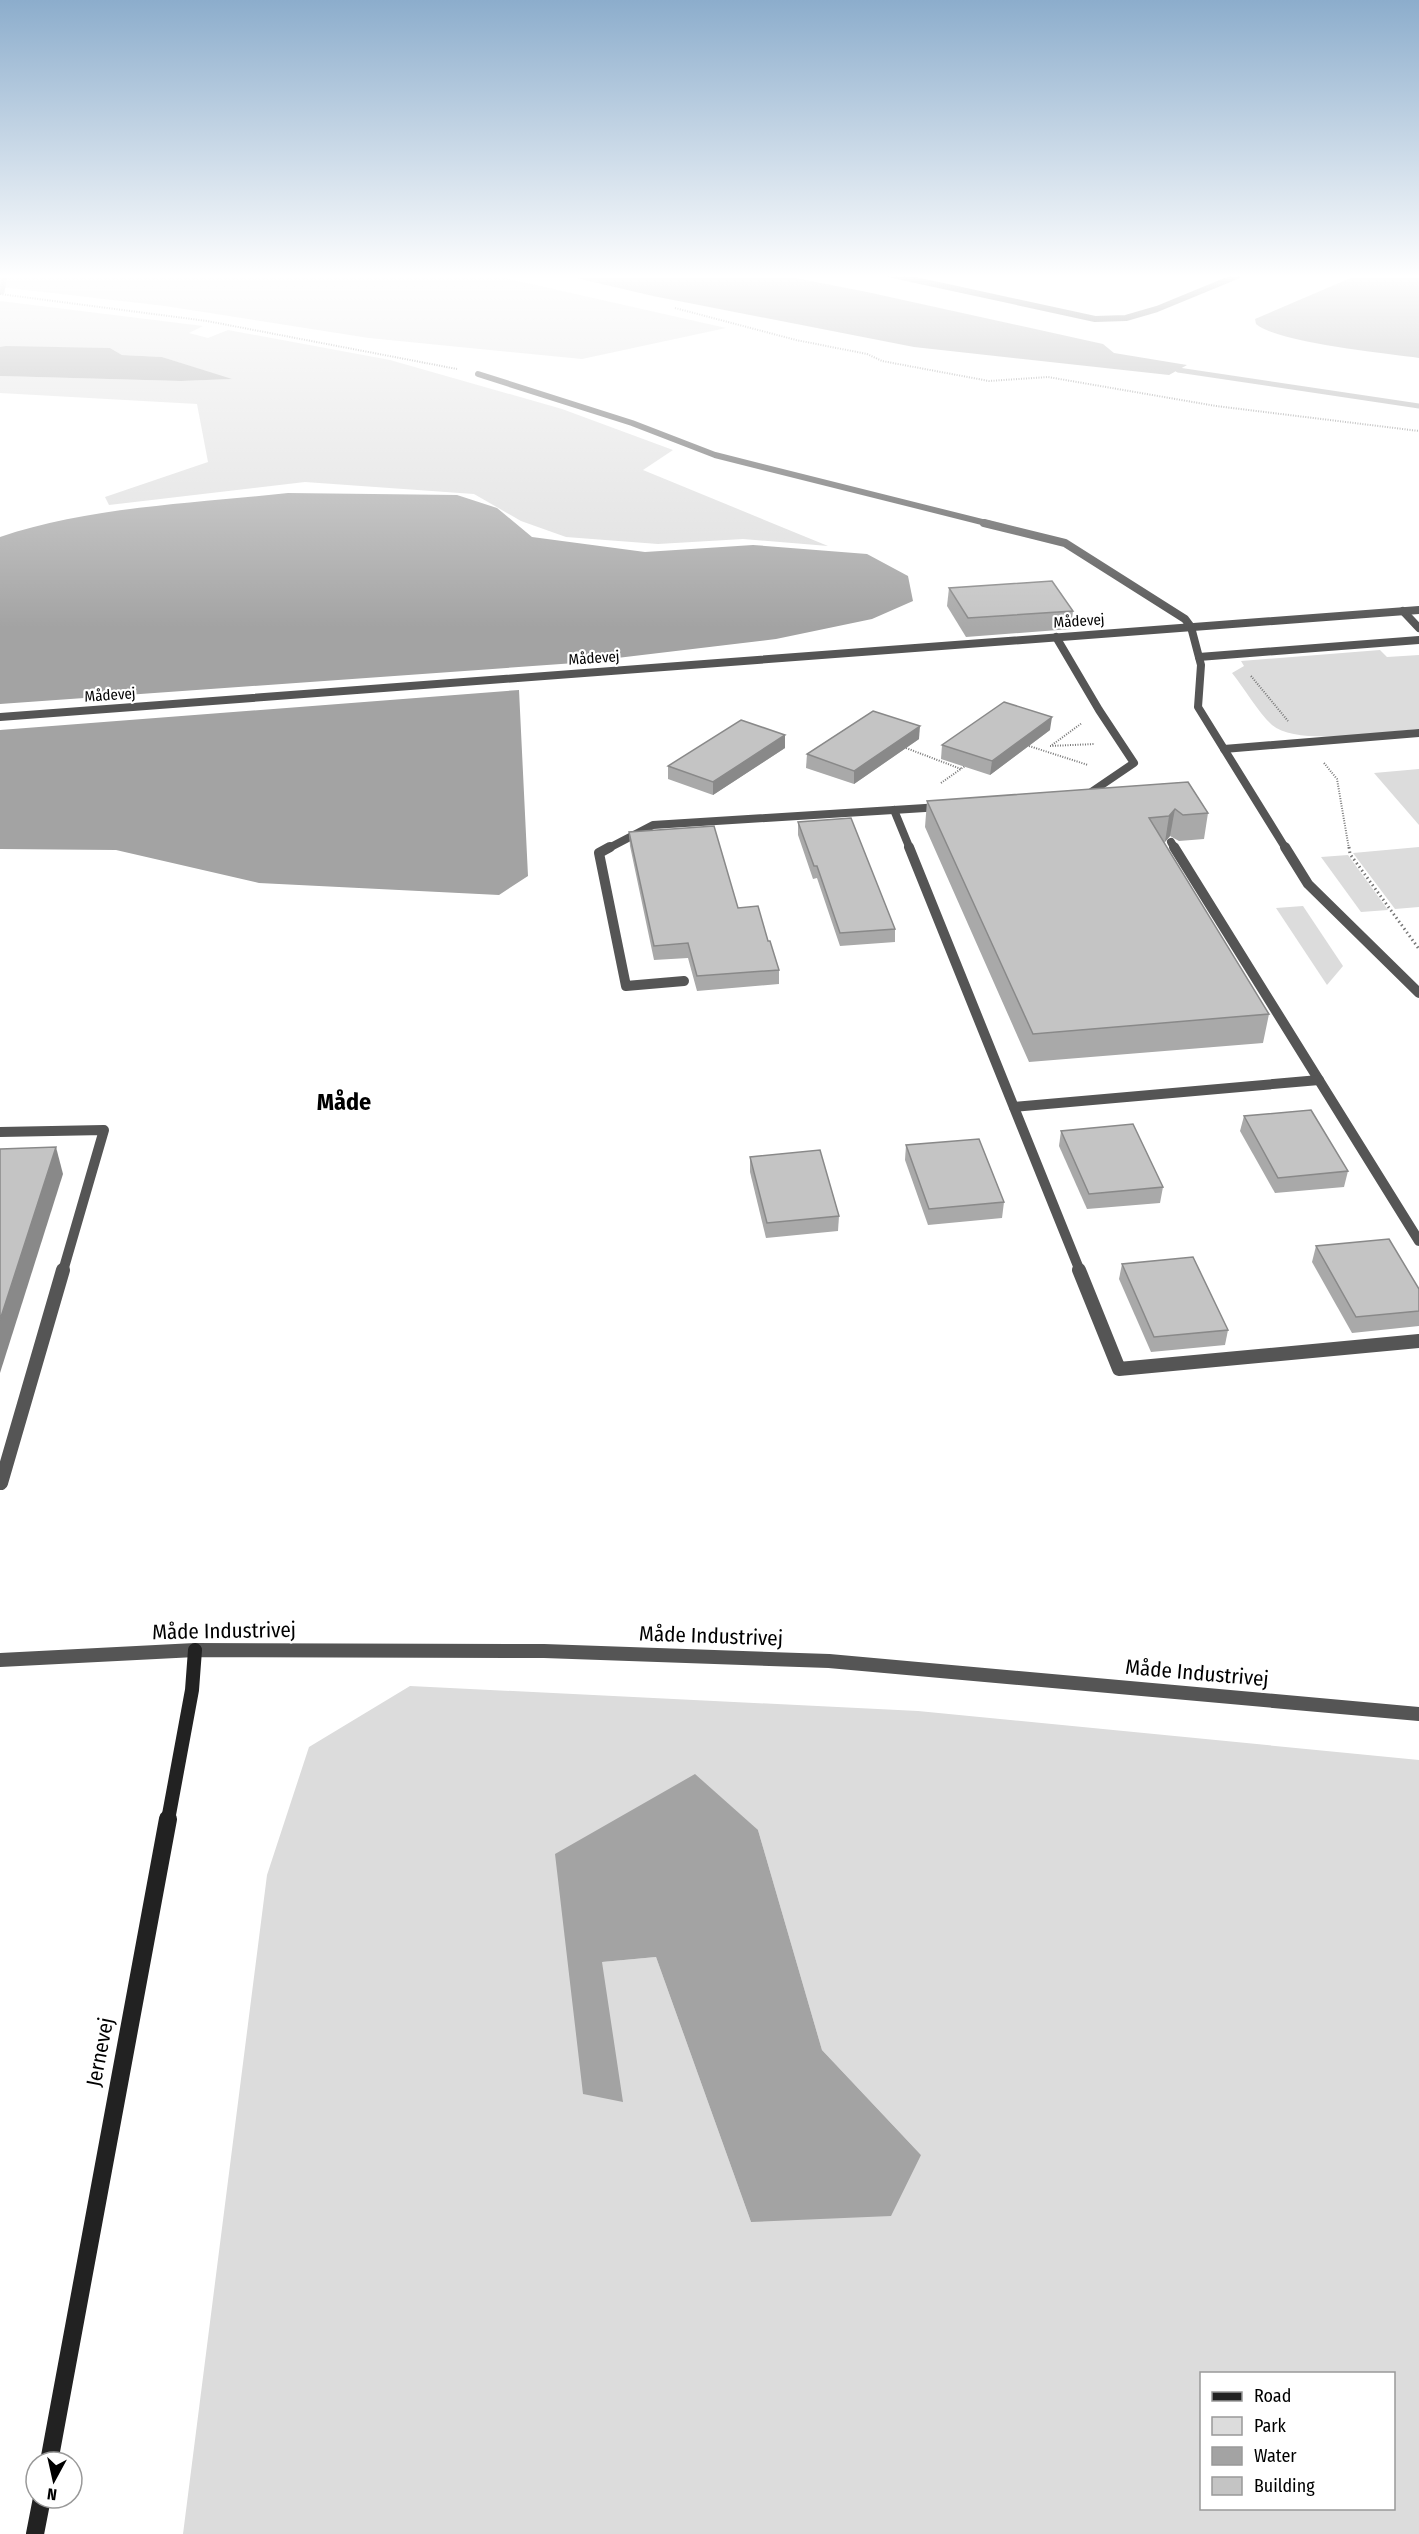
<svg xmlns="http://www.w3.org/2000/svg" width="1419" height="2534" viewBox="0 0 1419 2534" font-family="'Fira Sans Condensed',sans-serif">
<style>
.green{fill:#dcdcdc;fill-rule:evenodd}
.water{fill:#a3a3a3}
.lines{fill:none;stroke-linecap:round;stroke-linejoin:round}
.stream{stroke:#a3a3a3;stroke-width:5}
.path-far1{stroke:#777;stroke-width:2;stroke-dasharray:1 1.5;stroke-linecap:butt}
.path{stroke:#777;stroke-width:3;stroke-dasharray:1.5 3;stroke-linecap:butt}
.lane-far3{stroke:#555;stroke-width:6}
.lane-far2{stroke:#555;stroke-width:8}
.lane-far1{stroke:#555;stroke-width:10}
.lane{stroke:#555;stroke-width:14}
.street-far1{stroke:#555;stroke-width:8}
.street{stroke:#555;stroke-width:14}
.secondary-far1{stroke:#222;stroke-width:14}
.secondary{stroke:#222;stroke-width:18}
.wall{fill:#a9a9a9}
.shaded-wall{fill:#898989}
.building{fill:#c4c4c4;stroke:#898989;stroke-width:1.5}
.labels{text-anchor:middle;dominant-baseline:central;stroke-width:4.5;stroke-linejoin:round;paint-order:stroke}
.far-street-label{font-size:15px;fill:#000;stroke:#fff}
.near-street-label{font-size:21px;fill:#000;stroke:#fff}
.district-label{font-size:24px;font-weight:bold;fill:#000;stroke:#fff}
</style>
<rect width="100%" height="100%" fill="#fff"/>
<g class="green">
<polygon points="0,274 487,274 726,328 582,359 369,338 165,306 0,287"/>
<polygon points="0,301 203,326 189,333 208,338 228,330 390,360 562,409 673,450 643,470 828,546 743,539 658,544 566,537 521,521 474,494 305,482 109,505 105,497 208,462 197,404 0,393 0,376 181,381 229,379 162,357 122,355 110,348 0,347"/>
<path d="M1380,650L1387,657L1419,655V729C1385,731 1298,747 1272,725C1257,711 1245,689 1232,673L1244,666L1241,661Z"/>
<polygon points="1419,769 1419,825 1374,773"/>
<polygon points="1419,847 1419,907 1395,909 1353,853"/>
<polygon points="1348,855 1388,910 1361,912 1321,857"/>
<polygon points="1303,906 1343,966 1327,985 1276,908"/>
<path d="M410,1686L918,1711L1419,1760V2534H183L267,1875L309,1747ZM758,1830L822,2050L921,2155L751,2222L656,1957L602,1962ZM1202,2374H1394V2508H1202Z"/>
</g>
<g class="water">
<polygon points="559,274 775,274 867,292 1103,344 1114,353 1187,365 1169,375 914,347 653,296"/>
<path d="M1360,274H1419V358C1385,353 1278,343 1256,324L1255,319Z"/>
<polygon points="6,346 110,348 122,355 162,357 232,379 181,381 0,376 0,347"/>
<path d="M288,493L457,495L497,508L532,537L645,552L753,545L867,554L908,576L913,601L872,619L776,639L575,663L0,704V537C87,507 196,503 288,493Z"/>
<polygon points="519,690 528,876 499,895 259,883 116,850 0,849 0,730"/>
<polygon points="695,1774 758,1830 822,2050 921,2155 891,2216 751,2222 656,1957 602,1962 623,2102 583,2094 555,1854"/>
</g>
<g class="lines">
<g class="stream">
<polyline points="2,292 5,274"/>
<polyline points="1178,370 1419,406"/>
</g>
<g class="path-far1">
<polyline points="0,294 207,321 457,369"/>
<polyline points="675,308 796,340 867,354 882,361 989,381 1048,377 1216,406 1419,431"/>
<polyline points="1251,676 1288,721"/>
<polyline points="1052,745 1082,723"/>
<polyline points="1029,746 1088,765"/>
<polyline points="1050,746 1095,744"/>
<polyline points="906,748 961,769"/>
<polyline points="1324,763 1337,779 1349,849"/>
<polyline points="941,783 965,766"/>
</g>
<polyline class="path" points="1349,847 1350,854 1419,949"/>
<g class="lane-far3">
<polyline points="888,274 1095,319 1126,318 1157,309 1242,274"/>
<polyline points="478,374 632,423 715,455 990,524"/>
</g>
<g class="lane-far2">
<polyline points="984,523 1065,543 1185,619 1191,627 1201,665 1198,707 1286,849"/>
<polyline points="1403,611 1419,628"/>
<polyline points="1056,637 1099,710 1134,763 1084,797"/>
<polyline points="1199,657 1419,640"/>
<polyline points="1224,749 1419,733"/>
<polyline points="894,810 910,849"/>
<polyline points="1171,842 1175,849"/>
<polyline points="607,849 653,825 941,807"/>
</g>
<g class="lane-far1">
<polyline points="610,847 599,853 626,986 684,981"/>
<polyline points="909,847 1080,1271"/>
<polyline points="1174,847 1419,1241"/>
<polyline points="1285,847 1308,884 1419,993"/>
<polyline points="1014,1107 1319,1080"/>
<polyline points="0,1132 104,1130 63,1271"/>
</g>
<g class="lane">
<polyline points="1079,1270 1119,1369 1419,1341"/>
<polyline points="1,1483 63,1270"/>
</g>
<polyline class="street-far1" points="0,717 1419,610"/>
<polyline class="street" points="0,1660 195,1650 544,1651 829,1661 1419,1714"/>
<polyline class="secondary-far1" points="168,1820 192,1690 195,1650"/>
<g class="secondary">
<polyline points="49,2462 168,1819"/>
<polyline points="35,2534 42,2498"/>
</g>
</g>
<g class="wall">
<polygon points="949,588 1073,611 1071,629 966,637 947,606"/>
<polygon points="1050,730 990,775 941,759 942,745"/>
<polygon points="919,739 854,784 806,768 807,754"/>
<polygon points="785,748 713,795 668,779 668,766"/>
<polygon points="1188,782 1208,813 1204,839 1179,841 1170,836 1164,843 1269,1014 1263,1043 1029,1062 925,827 927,801"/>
<polygon points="798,822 895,929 895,942 840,946 817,878 813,879 798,835"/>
<polygon points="629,832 738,908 768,941 779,970 779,984 697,991 688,958 654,960 630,846"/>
<polygon points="1244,1116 1348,1171 1344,1187 1275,1193 1240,1131"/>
<polygon points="1061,1131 1163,1187 1160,1203 1087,1209 1059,1146"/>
<polygon points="906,1145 1004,1202 1002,1218 928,1225 905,1160"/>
<polygon points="750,1157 839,1216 838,1231 766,1238 750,1172"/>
<polygon points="1316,1246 1419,1289 1419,1326 1352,1333 1312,1262"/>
<polygon points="1122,1264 1228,1330 1225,1345 1151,1352 1119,1279"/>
</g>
<g class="shaded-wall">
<polygon points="1052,717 1050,730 990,775 992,761"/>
<polygon points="920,726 919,739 854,784 854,771"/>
<polygon points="785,735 785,748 713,795 713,782"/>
<polygon points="1175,809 1170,836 1165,842 1169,816"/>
<polygon points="56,1147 63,1174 0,1373 0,1320"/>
</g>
<g class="building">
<polygon points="1052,581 1073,611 968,618 949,588"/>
<polygon points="1004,702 1052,717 992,761 942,745"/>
<polygon points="873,711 920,726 854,771 807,754"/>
<polygon points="741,720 785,735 713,782 668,766"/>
<polygon points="1188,782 1208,813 1183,815 1175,809 1169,816 1149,818 1269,1014 1033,1034 927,801"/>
<polygon points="851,818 895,929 840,933 817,866 814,866 798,822"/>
<polygon points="714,826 738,908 758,906 768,941 770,941 779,970 697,976 688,943 654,946 629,832"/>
<polygon points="1311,1110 1348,1171 1278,1178 1244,1116"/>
<polygon points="1133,1124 1163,1187 1089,1194 1061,1131"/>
<polygon points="979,1139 1004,1202 929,1209 906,1145"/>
<polygon points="56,1147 0,1320 0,1149"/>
<polygon points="820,1150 839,1216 767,1223 750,1157"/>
<polygon points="1389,1239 1419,1289 1419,1311 1356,1317 1316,1246"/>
<polygon points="1193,1257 1228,1330 1154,1337 1122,1264"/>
</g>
<linearGradient id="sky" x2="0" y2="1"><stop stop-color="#8cadcc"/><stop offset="0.44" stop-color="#fff"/><stop offset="1" stop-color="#fff" stop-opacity="0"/></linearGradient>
<rect width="1419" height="628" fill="url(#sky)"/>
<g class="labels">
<g class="far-street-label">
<text transform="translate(1079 621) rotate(-4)">Mådevej</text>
<text transform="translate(594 658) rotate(-4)">Mådevej</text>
<text transform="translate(110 695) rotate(-4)">Mådevej</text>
</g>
<g class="near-street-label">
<text transform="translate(224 1631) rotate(-1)">Måde Industrivej</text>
<text transform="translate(711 1636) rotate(2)">Måde Industrivej</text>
<text transform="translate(1197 1673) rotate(5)">Måde Industrivej</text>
<text transform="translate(100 2052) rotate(-79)">Jernevej</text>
</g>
<g class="district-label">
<text x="344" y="1102">Måde</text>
</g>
</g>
<rect x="1200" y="2372" width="195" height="138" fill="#ffffff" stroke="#999999" stroke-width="1.5"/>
<rect x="1212" y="2392" width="30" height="9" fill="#222222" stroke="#999999" stroke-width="1.5"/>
<text x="1254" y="2402" font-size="18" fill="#000000">Road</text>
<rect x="1212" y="2417" width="30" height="18" fill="#dcdcdc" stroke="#999999" stroke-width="1.5"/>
<text x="1254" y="2432" font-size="18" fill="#000000">Park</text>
<rect x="1212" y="2447" width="30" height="18" fill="#a3a3a3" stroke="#999999" stroke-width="1.5"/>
<text x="1254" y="2462" font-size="18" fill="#000000">Water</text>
<rect x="1212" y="2477" width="30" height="18" fill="#c4c4c4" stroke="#999999" stroke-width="1.5"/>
<text x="1254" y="2492" font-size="18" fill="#000000">Building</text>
<g transform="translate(54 2480) rotate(188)"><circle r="28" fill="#ffffff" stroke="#999999" stroke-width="1.5"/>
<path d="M0-4.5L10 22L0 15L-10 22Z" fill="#000000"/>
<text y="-9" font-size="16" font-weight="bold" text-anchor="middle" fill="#000000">N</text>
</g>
</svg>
